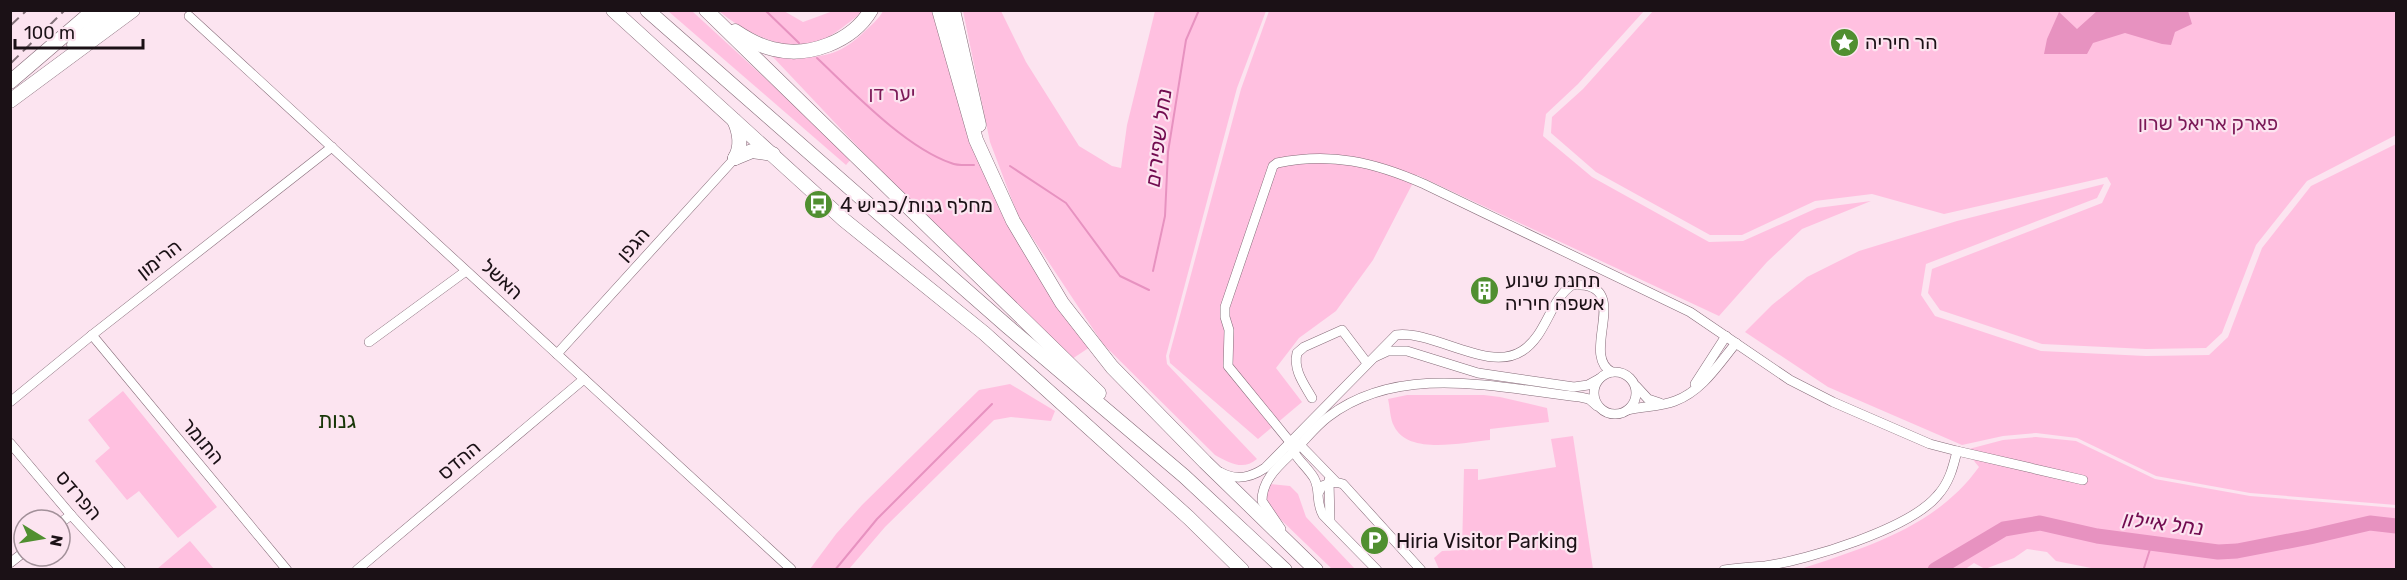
<svg xmlns="http://www.w3.org/2000/svg" width="2407" height="580" viewBox="0 0 2407 580" font-family="Rubik,Heebo,sans-serif">
<style>
.green{fill:#ffc0e0}
.water{fill:#e792c0}
.lines{fill:none;stroke-linecap:round;stroke-linejoin:round}
.stream{stroke:#e792c0;stroke-width:2}
.river{stroke:#e792c0;stroke-width:15}
.minor-casing{stroke:#856b78;stroke-width:10}
.highway-casing{stroke:#856b78;stroke-width:15}
.minor{stroke:#fff;stroke-width:9}
.highway{stroke:#fff;stroke-width:14}
.rail{stroke:#806f77;stroke-width:2;stroke-dasharray:12 6;stroke-linecap:butt}
.labels{text-anchor:middle;dominant-baseline:central;stroke-width:4.5;stroke-linejoin:round;paint-order:stroke}
.poi-label{font-size:20px;fill:#1b1116;stroke:#fce4f0;text-anchor:start}
.park-label{font-size:20px;fill:#7b1957;stroke:#fce4f0}
.street-label{font-size:20px;fill:#1b1116;stroke:#fce4f0}
.water-label{font-size:21px;font-style:italic;fill:#710b4f;stroke:#fce4f0}
.quarter-label{font-size:22px;fill:#183608;stroke:#fce4f0}
</style>
<rect width="100%" height="100%" fill="#fce4f0"/>
<g class="green">
<polygon points="668,11 692,11 852,158 846,165"/>
<path d="M719,11H784L803,22L833,11H864C849,22 835,35 818,42C787,55 741,30 719,11Z"/>
<path d="M883,11H934L965,121L1090,347L1072,359L906,198L772,56C811,58 835,61 864,32C871,25 879,19 883,11Z"/>
<path d="M963,11H1001L1026,62L1079,146L1112,166L1121,168L1127,125L1155,11H1266L1237,88L1166,356L1167,364L1257,459C1243,471 1230,463 1215,455L1103,344L1018,216L990,142Z"/>
<polygon points="1269,11 1644,11 1578,84 1546,114 1543,136 1592,177 1709,242 1743,241 1817,208 1871,201 1802,229 1767,262 1719,316 1417,175 1373,260 1336,311 1299,338 1276,368 1302,402 1258,439 1170,363 1169,356 1241,89"/>
<polygon points="1653,11 2396,11 2396,135 2307,181 2256,245 2222,333 2206,348 2146,349 2042,344 1940,310 1928,293 1932,269 2102,203 2111,184 2107,177 1944,214 1872,194 1815,201 1742,235 1710,235 1596,172 1551,133 1552,117 1583,89"/>
<polygon points="2396,144 2396,505 2250,493 2156,476 2077,438 2036,433 2003,436 1962,445 1828,387 1745,332 1772,305 1807,277 1859,251 1957,221 2104,184 2097,198 1926,264 1921,295 1935,316 2041,351 2146,356 2209,355 2228,337 2262,248 2311,186"/>
<polygon points="1010,384 1055,411 1051,421 1011,417 994,420 885,527 849,569 810,569 836,534 862,505 979,390"/>
<polygon points="123,391 217,507 178,538 139,491 127,500 95,461 110,448 88,420"/>
<path d="M1407,395H1484L1500,397L1547,408L1549,422L1490,429V440C1464,442 1408,456 1394,426C1390,419 1390,407 1388,399Z"/>
<polygon points="1573,436 1593,569 1439,569 1434,558 1442,551 1462,550 1464,469 1478,469 1478,480 1556,467 1551,439"/>
<path d="M2036,437L2076,441L2155,479L2250,496L2396,508V569H2096L2056,561L2047,552L2027,549L2014,558L1985,569L1974,563L1964,570H1798C1866,547 1935,528 1979,467L1965,450L2003,440Z"/>
<polygon points="1269,484 1290,486 1298,494 1306,517 1355,569 1332,569 1277,516 1265,496"/>
<polygon points="190,541 214,569 157,569"/>
</g>
<polygon class="water" points="2097,11 2188,11 2192,24 2175,32 2171,45 2162,44 2125,33 2093,43 2087,54 2044,54 2047,39 2059,12 2077,29"/>
<g class="lines">
<g class="stream">
<polyline points="765,10 799,43"/>
<path d="M817,58C853,92 905,147 951,163C958,166 966,165 974,165"/>
<polyline points="1010,166 1066,203 1120,276 1149,290"/>
<polyline points="1153,271 1165,216 1168,152 1186,40 1199,10"/>
<polyline points="2144,568 2152,543"/>
<polyline points="835,570 877,519 992,404"/>
</g>
<polyline class="river" points="1935,570 2004,529 2040,523 2097,536 2218,552 2237,551 2310,537 2370,523 2396,526"/>
<defs>
<g id="minor">
<polyline points="189,16 791,569"/>
<polyline points="92,335 287,570"/>
<polyline points="369,342 466,271"/>
<polyline points="557,354 735,158"/>
<polyline points="1375,357 1388,351 1407,351 1478,373 1574,387 1588,385 1599,379"/>
<circle cx="1615" cy="393" r="21"/>
<polyline points="1695,384 1726,336"/>
<polyline points="1636,386 1648,399 1660,403"/>
<path d="M1312,398C1304,384 1293,370 1297,353L1304,347L1342,330L1367,363"/>
<polyline points="10,402 92,335 332,147"/>
<path d="M1628,410C1643,406 1660,407 1675,401C1702,391 1718,365 1736,343"/>
<path d="M1290,442L1228,366L1229,330L1225,317V307L1273,166L1277,163C1331,152 1374,162 1424,184L1690,312L1790,380L1833,402L1930,444L1957,451C1953,468 1949,483 1937,496C1909,529 1808,560 1765,566C1751,567 1737,568 1724,570"/>
<polyline points="10,443 71,515 121,570"/>
<polyline points="1957,451 2083,480"/>
<path d="M1220,472C1236,481 1250,478 1265,468L1396,335C1434,330 1488,373 1522,351C1547,335 1549,301 1572,285C1636,281 1578,355 1612,372"/>
<polyline points="1329,480 1330,522"/>
<path d="M1335,481L1300,445L1290,442C1294,458 1306,465 1314,478C1321,491 1315,501 1323,515L1377,570"/>
<path d="M1319,492L1322,486C1330,483 1334,481 1343,484L1421,570"/>
<polyline points="60,523 71,515"/>
<path d="M1281,529L1262,501C1262,478 1281,464 1296,449C1306,439 1316,426 1328,417C1400,362 1498,388 1580,397L1589,399L1597,406"/>
<polyline points="10,563 24,552"/>
<polyline points="357,570 584,379"/>
</g>
<g id="highway">
<polyline points="613,10 844,220 984,333 1189,518 1242,570"/>
<polyline points="647,10 1007,326 1184,476 1285,570"/>
<polyline points="706,10 1099,393"/>
<polyline points="939,10 976,140 1013,221 1062,303 1112,367 1205,462 1316,570"/>
<polyline points="953,10 979,125"/>
<path d="M735,31C747,39 759,46 773,49C808,58 852,42 871,10"/>
<polyline points="74,45 113,10"/>
<polyline points="10,82 94,10"/>
<polyline points="10,101 133,10"/>
<path d="M734,120C740,133 742,146 735,158"/>
<polyline points="735,158 752,151 773,154"/>
</g>
</defs>
<use href="#minor" class="minor-casing"/>
<use href="#highway" class="highway-casing"/>
<use href="#minor" class="minor"/>
<use href="#highway" class="highway"/>
<g class="rail">
<polyline points="10,26 27,10"/>
<polyline points="10,64 65,10"/>
</g>
</g>
<defs>
<symbol id="sight-disc" viewBox="-11 -11 22 22"><circle r="9.5" fill="#508f30" stroke="#fce4f0"/><path d="M0-6L1.8-2.2L6-1.7L2.9 1.2L3.7 5.4L0 3.3L-3.7 5.4L-2.9 1.2L-6-1.7L-1.8-2.2Z" fill="#fff"/></symbol>
<symbol id="bus-disc" viewBox="-11 -11 22 22"><circle r="9.5" fill="#508f30" stroke="#fce4f0"/><path d="M-5-6H5V4H4V6H2V4H-2V6H-4V4H-5ZM-3.5-4V0h7V-4ZM-3.5 1.2v1.5H-2V1.2ZM2 1.2v1.5H3.5V1.2Z" fill="#fff"/></symbol>
<symbol id="building-disc" viewBox="-11 -11 22 22"><circle r="9.5" fill="#508f30" stroke="#fce4f0"/><path d="M-4-6H4V6H1V3H-1V6H-4ZM-2.5-4.3h1.7v1.8h-1.7ZM.8-4.3h1.7v1.8H.8ZM-2.5-1h1.7V.8h-1.7ZM.8-1h1.7V.8H.8Z" fill="#fff"/></symbol>
<symbol id="parking-disc" viewBox="-11 -11 22 22"><circle r="9.5" fill="#508f30" stroke="#fce4f0"/><path d="M-3.5-5.5H1a3.5 3.5 0 0 1 0 7H-1V5.5H-3.5ZM-1-3.4V-.6H.8a1.4 1.4 0 0 0 0-2.8Z" fill="#fff"/></symbol>
</defs>
<g fill-rule="evenodd">
<use href="#sight-disc" x="1828" y="26" width="33" height="33"/>
<use href="#bus-disc" x="802" y="188" width="33" height="33"/>
<use href="#building-disc" x="1468" y="274" width="33" height="33"/>
<use href="#parking-disc" x="1358" y="524" width="33" height="33"/>
</g>
<g class="labels">
<g class="poi-label">
<text x="1865" y="42">הר חיריה</text>
<text x="840" y="205">מחלף גנות/כביש 4</text>
<text x="1505" y="280">תחנת שינוע<tspan x="1505" dy="23">אשפה חיריה</tspan></text>
<text x="1396" y="541">Hiria Visitor Parking</text>
</g>
<g class="park-label">
<text x="892" y="93">יער דן</text>
<text x="2208" y="123">פארק אריאל שרון</text>
</g>
<g class="street-label">
<text transform="translate(633 244) rotate(-48)">הגפן</text>
<text transform="translate(159 259) rotate(-38)">הרימון</text>
<text transform="translate(502 279) rotate(43)">האשל</text>
<text transform="translate(203 441) rotate(50)">התומר</text>
<text transform="translate(459 460) rotate(-40)">ההדס</text>
<text transform="translate(79 495) rotate(49)">הפרדס</text>
</g>
<g class="water-label">
<text transform="translate(1158 138) rotate(-83)">נחל שפירים</text>
<text transform="translate(2163 523) rotate(7)">נחל איילון</text>
</g>
<g class="quarter-label">
<text x="337" y="420">גנות</text>
</g>
</g>
<rect width="2407" height="580" fill="none" stroke="#1b1116" stroke-width="24"/>
<g transform="translate(42 538) rotate(101)"><circle r="28" fill="#fce4f0" stroke="#a29099" stroke-width="1.5"/>
<path d="M0-4.5L10 22L0 15L-10 22Z" fill="#508f30"/>
<text y="-9" font-size="16" font-weight="bold" text-anchor="middle" fill="#1b1116">N</text>
</g>
<path d="M15 39v9h128v-9" fill="none" stroke="#1b1116" stroke-width="3"/>
<text x="24" y="39" font-size="18" fill="#1b1116" stroke="#fce4f0" stroke-width="4.5" paint-order="stroke">100 m</text>
</svg>
